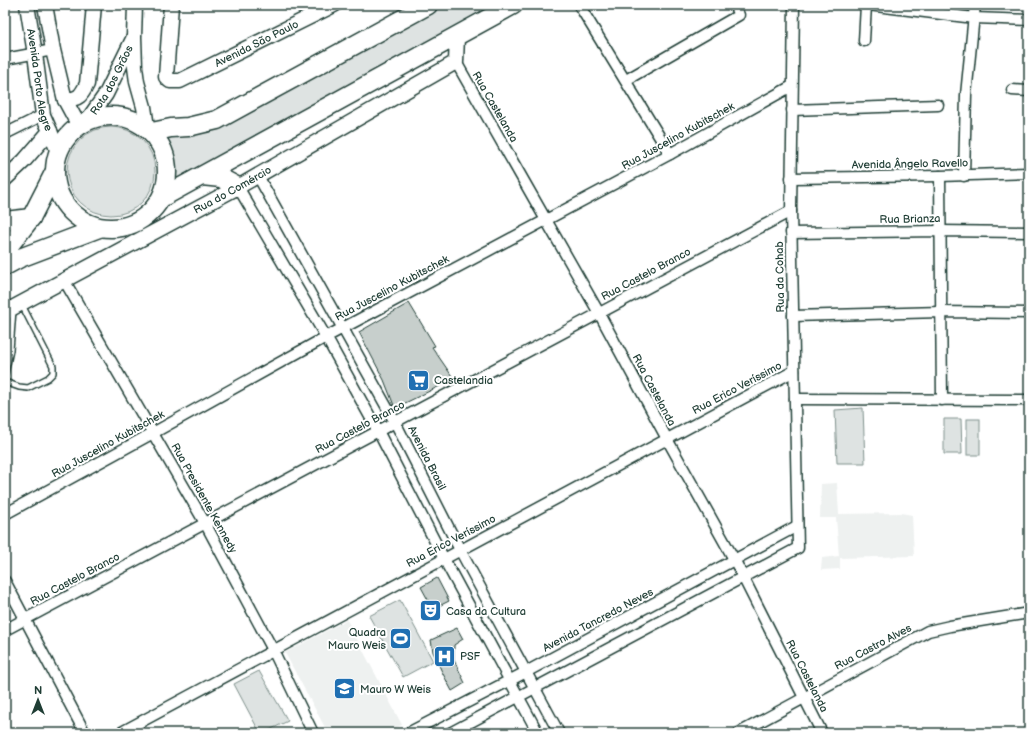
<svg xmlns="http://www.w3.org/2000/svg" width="1034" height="738" viewBox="0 0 1034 738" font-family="'Balsamiq Sans',sans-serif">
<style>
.built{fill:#eef1f0}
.green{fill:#dee3e2;stroke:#7e908b}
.building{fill:#c7cfcc;stroke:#1f3d34}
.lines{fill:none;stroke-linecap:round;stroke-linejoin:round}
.lane-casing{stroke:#1f3d34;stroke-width:8}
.street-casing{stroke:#1f3d34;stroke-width:13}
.secondary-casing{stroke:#1f3d34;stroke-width:17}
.highway-casing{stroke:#1f3d34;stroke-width:21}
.lane{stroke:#fff;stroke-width:5}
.street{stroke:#fff;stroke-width:10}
.secondary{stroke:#fff;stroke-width:14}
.highway{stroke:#fff;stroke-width:18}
.labels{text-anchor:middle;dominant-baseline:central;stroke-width:4;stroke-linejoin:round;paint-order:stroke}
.street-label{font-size:11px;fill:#1f3d34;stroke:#fff}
.poi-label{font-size:11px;fill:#1f3d34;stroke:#fff;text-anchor:start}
</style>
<rect width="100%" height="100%" fill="#fff"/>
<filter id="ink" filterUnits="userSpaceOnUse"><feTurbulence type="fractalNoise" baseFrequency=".025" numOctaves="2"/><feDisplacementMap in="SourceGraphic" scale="8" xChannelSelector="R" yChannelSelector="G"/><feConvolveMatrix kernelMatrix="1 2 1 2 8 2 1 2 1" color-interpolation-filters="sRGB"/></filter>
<g filter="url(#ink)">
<g class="built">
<polygon points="837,483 839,514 901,513 912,515 914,556 840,558 840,569 821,570 822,558 839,556 836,518 820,518 821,484"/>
<polygon points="347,620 402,725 386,733 328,733 285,653"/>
</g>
<g class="green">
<path d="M439,5H498L174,187C176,167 172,151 163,133L218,125Z"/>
<circle cx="111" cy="171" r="44"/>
<polygon points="863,408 865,463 837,463 835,410"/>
<polygon points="944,419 961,419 962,454 944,454"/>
<rect x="967" y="419" width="13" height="36"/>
<polygon points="400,600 433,661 403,677 369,616"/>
<polygon points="259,671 288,721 263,733 260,733 234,684"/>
</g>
<g class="building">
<polygon points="409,303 435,346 432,347 454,379 395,408 384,380 359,332"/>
<polygon points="437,578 449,601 433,609 421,587"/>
<polygon points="457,628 463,639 454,645 454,660 465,683 452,691 442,672 433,652 431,640"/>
</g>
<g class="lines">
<defs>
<g id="lane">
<polyline points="5,374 10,350 13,310"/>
<polyline points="5,382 19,387 28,388 48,378 53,373 53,366 22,305"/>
</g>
<g id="street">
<polyline points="579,5 670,154"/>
<polyline points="868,5 974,18 1029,20"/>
<polyline points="864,41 866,5"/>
<polyline points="5,59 53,50"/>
<polyline points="456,62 599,313 667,439 735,561 822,733"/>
<polyline points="626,80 739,15 734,5"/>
<polyline points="1012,90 1029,91"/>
<polyline points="792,110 938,105"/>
<polyline points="5,134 43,115"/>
<polyline points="258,176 395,422 460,550 559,733"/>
<polyline points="940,176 942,400"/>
<polyline points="964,176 966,95 975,5"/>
<polyline points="791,178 940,176 1029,173"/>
<polyline points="238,187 326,337 378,431 444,559 538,733"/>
<polyline points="791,233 940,231 1029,232"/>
<polyline points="64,280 205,523 273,650 313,733"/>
<polyline points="793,316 941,312 1029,313"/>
<polyline points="795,399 1029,400"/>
<polyline points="5,514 153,433 326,337 670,154 792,86"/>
<polyline points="5,581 85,733"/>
<polyline points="5,630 791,211"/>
<polyline points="120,733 794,371"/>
<polyline points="408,733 526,672 797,526"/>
<polyline points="450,733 798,548 791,211 794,5"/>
<polyline points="739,733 928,631 950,626 1029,613"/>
</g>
<g id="secondary">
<path id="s1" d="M27,5L35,54L43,115L50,131L58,152"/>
<polyline points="45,5 53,50 65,100 79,126"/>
<polyline points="135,5 134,37 135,67 137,82 144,107 147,127"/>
<path id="s2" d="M171,5L166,77L170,81H180L334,5"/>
<path d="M65,100C79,99 81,96 87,84L94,5"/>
<path id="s3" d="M87,121L106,94L133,39"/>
<polyline points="5,179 24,161 50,131"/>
<path id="s4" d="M5,312L238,187L456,62L457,36"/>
</g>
<g id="highway">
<circle cx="111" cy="172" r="56"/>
<polyline points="152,132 171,128 188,127 217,120 428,5"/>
<polyline points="202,176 221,178 238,187"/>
<polyline points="163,197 513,5"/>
<polyline points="5,221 31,218"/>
<polyline points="5,251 31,218 55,171"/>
<polyline points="5,266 20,258 99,228"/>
</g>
</defs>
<use href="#lane" class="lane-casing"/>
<use href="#street" class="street-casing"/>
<use href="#secondary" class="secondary-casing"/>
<use href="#highway" class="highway-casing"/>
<use href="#lane" class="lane"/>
<use href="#street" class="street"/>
<use href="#secondary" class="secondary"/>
<use href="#highway" class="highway"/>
</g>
</g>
<defs>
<symbol id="supermarket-square" viewBox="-11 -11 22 22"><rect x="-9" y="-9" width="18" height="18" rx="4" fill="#1f6fb2" stroke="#fff"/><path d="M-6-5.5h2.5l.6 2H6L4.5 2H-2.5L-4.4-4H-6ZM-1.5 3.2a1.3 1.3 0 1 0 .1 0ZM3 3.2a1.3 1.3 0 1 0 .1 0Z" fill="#fff"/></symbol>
<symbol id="theatre-square" viewBox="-11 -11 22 22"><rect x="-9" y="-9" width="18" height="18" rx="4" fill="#1f6fb2" stroke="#fff"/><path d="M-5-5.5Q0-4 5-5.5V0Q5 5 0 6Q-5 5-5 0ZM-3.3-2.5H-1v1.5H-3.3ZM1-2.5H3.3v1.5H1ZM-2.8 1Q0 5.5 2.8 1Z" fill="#fff"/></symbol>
<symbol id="stadium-square" viewBox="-11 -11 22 22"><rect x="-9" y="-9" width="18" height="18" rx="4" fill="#1f6fb2" stroke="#fff"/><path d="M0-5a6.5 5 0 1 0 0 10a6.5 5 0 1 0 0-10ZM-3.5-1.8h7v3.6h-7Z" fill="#fff"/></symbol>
<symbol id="hospital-square" viewBox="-11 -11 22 22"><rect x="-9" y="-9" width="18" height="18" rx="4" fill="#1f6fb2" stroke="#fff"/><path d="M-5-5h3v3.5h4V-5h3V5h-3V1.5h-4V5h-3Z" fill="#fff"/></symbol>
<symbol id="school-square" viewBox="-11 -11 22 22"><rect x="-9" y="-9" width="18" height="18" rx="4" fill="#1f6fb2" stroke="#fff"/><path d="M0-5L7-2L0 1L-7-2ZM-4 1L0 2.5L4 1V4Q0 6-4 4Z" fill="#fff"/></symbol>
</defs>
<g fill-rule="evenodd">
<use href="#supermarket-square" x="406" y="368" width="25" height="25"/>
<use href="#theatre-square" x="418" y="598" width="25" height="25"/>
<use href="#stadium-square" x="388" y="626" width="25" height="25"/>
<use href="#hospital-square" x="432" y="644" width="25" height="25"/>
<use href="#school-square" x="332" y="676" width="25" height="25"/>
</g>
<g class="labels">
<g class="street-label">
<text stroke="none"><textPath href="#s2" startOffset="173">Avenida São Paulo</textPath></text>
<text stroke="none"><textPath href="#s1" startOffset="76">Avenida Porto Alegre</textPath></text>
<text stroke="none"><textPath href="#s3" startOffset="48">Rota dos Grãos</textPath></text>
<text transform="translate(495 107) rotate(60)">Rua Castelanda</text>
<text transform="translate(678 136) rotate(-29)">Rua Juscelino Kubitschek</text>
<text transform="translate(910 164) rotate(-1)">Avenida Ângelo Ravello</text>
<text stroke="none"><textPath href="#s4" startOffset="258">Rua do Comércio</textPath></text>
<text transform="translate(910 219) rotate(-1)">Rua Brianza</text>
<text transform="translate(646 274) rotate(-28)">Rua Castelo Branco</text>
<text transform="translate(780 277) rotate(-91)">Rua da Cohab</text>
<text transform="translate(392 288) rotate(-28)">Rua Juscelino Kubitschek</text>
<text transform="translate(737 388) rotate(-28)">Rua Erico Veríssimo</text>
<text transform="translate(654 390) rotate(62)">Rua Castelanda</text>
<text transform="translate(360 427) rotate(-28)">Rua Castelo Branco</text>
<text transform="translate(108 444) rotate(-29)">Rua Juscelino Kubitschek</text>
<text transform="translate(427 458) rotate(63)">Avenida Brasil</text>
<text transform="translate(204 498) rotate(61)">Rua Presidente Kennedy</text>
<text transform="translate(451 541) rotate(-28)">Rua Erico Veríssimo</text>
<text transform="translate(75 579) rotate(-28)">Rua Castelo Branco</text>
<text transform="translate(598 620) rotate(-28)">Avenida Tancredo Neves</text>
<text transform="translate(873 647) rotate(-28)">Rua Castro Alves</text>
<text transform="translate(807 676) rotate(63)">Rua Castelanda</text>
</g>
<g class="poi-label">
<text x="434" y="380">Castelandia</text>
<text x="446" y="611">Casa da Cultura</text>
<text x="386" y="632" text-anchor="end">Quadra<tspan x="386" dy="13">Mauro Weis</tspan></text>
<text x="460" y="656">PSF</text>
<text x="360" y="689">Mauro W Weis</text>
</g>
</g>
<rect width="1034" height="738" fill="none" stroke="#fff" stroke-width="20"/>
<rect x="10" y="10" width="1014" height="718" fill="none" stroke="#1f3d34" stroke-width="1.5" filter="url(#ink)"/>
<g transform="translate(38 700)" stroke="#ffffff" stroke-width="3" paint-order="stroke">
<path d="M0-3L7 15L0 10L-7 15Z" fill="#1f3d34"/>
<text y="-6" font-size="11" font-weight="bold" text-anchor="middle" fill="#1f3d34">N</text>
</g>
</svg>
